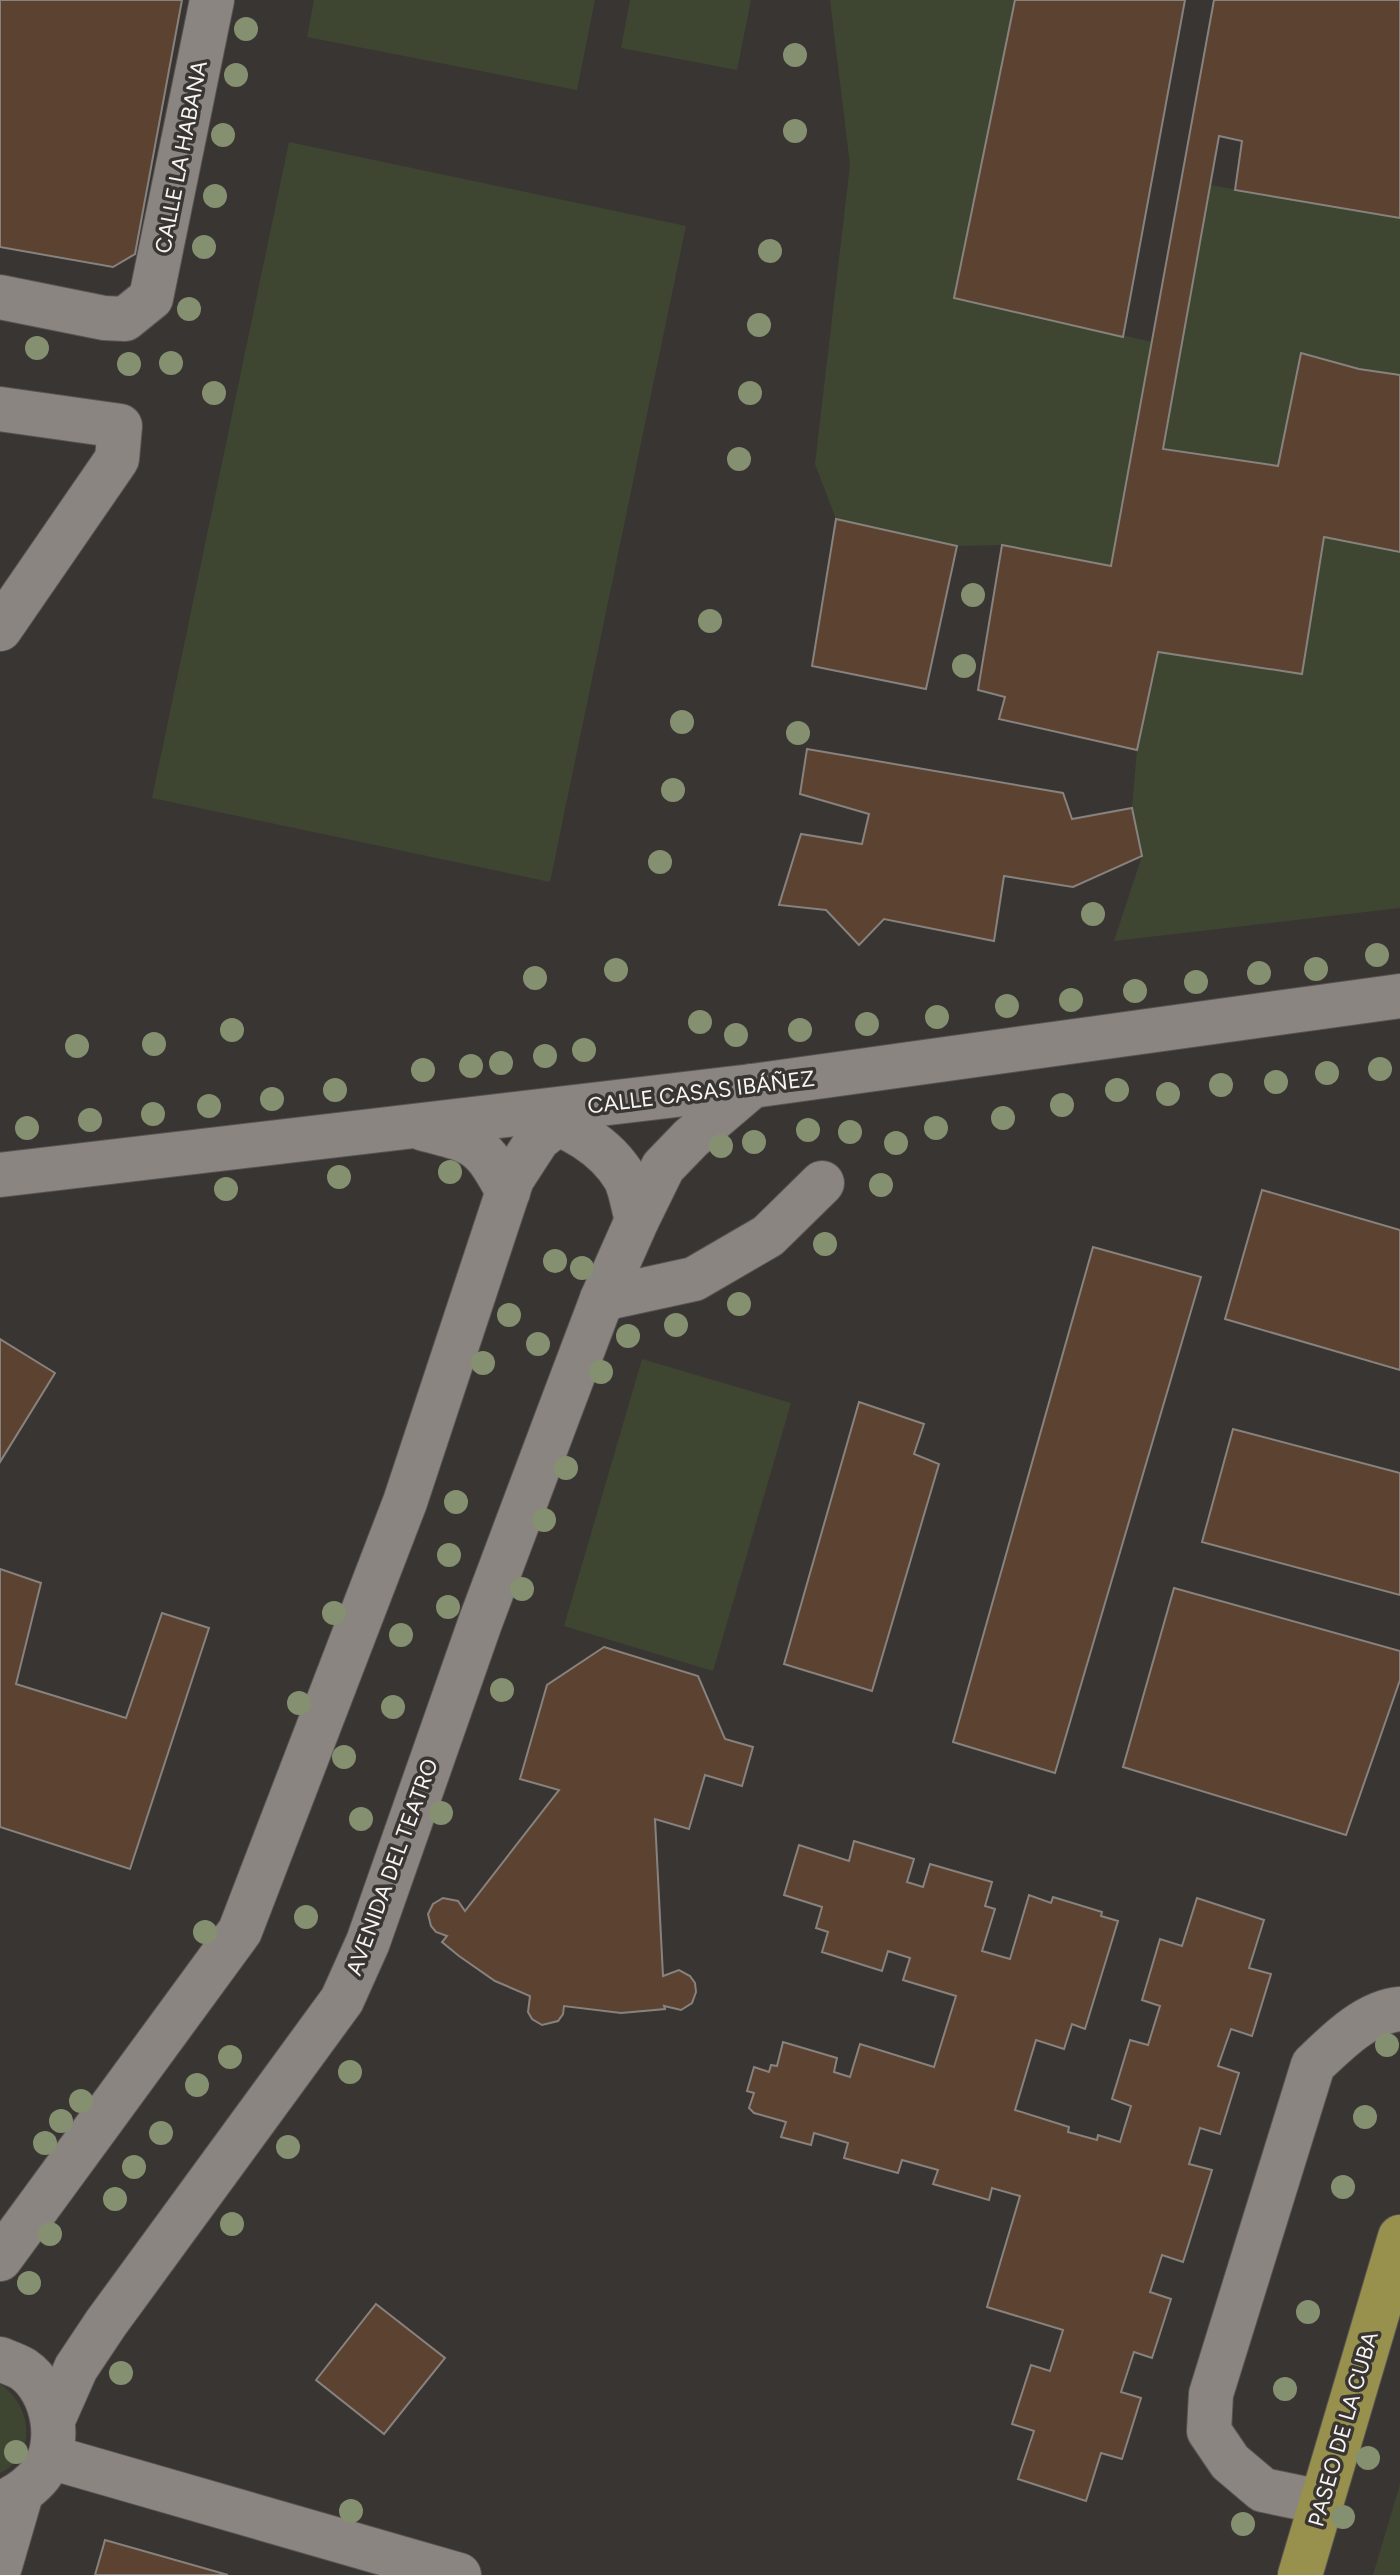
<svg xmlns="http://www.w3.org/2000/svg" width="1400" height="2575" viewBox="0 0 1400 2575" font-family="Figtree,sans-serif">
<style>
.green{fill:#3e4632}
.building{fill:#5c4231;stroke:#87827e;stroke-width:2}
.lines{fill:none;stroke-linecap:round;stroke-linejoin:round}
.minor-casing{stroke:#585452;stroke-width:46}
.major-casing{stroke:#585452;stroke-width:46}
.minor{stroke:#8a8581;stroke-width:44}
.major{stroke:#98904d;stroke-width:44}
.tree{fill:#859071}
.labels{text-anchor:middle;dominant-baseline:central;stroke-width:7;stroke-linejoin:round;paint-order:stroke}
.street-label{font-size:22px;fill:#f7f4f2;stroke:#393532}
</style>
<rect width="100%" height="100%" fill="#393532"/>
<g class="green">
<polygon points="314,0 595,0 577,90 307,37"/>
<polygon points="630,0 751,0 737,70 621,48"/>
<polygon points="830,0 1015,0 954,297 1152,342 1111,566 1002,545 957,546 836,519 815,464 850,165"/>
<polygon points="289,142 686,226 550,882 152,798"/>
<polygon points="1210,185 1400,218 1400,375 1359,369 1301,353 1278,466 1163,449"/>
<polygon points="1324,537 1400,552 1400,908 1114,941 1142,856 1132,808 1137,750 1158,652 1301,674"/>
<polygon points="642,1359 791,1403 713,1671 564,1626"/>
<path d="M0,2384C32,2405 38,2455 0,2473Z"/>
<polygon points="1400,2484 1400,2575 1373,2575"/>
</g>
<g class="building">
<polygon points="0,0 182,0 135,254 113,267 0,247"/>
<polygon points="1015,0 1185,0 1123,337 954,298"/>
<polygon points="1214,0 1400,0 1400,218 1235,190 1242,141 1219,136 1163,449 1278,466 1301,353 1359,369 1400,375 1400,552 1324,537 1302,674 1158,652 1137,750 999,719 1005,697 978,690 1002,545 1111,566"/>
<polygon points="836,519 957,546 926,689 812,666"/>
<polygon points="807,749 1063,793 1072,819 1132,808 1142,856 1073,887 1004,876 994,941 884,919 859,945 826,910 779,905 801,834 862,844 869,814 800,794"/>
<polygon points="1262,1190 1400,1230 1400,1370 1225,1319"/>
<polygon points="1093,1247 1201,1277 1055,1773 953,1742"/>
<polygon points="0,1339 55,1373 0,1462"/>
<polygon points="859,1402 924,1424 914,1454 939,1464 872,1691 784,1664"/>
<polygon points="1233,1429 1400,1473 1400,1595 1202,1542"/>
<polygon points="0,1569 41,1583 16,1684 126,1718 162,1613 209,1628 130,1869 0,1827"/>
<polygon points="1174,1588 1400,1651 1400,1680 1346,1835 1123,1767"/>
<polygon points="604,1647 698,1676 725,1739 753,1747 742,1786 705,1775 689,1829 655,1819 663,1976 679,1970 690,1976 695,1983 696,1992 692,2003 681,2010 664,2006 665,2009 621,2013 564,2006 563,2014 558,2021 542,2025 532,2019 528,2012 530,1996 495,1981 459,1956 442,1942 447,1936 436,1932 431,1926 428,1914 433,1904 443,1898 458,1901 465,1911 559,1790 520,1779 547,1685"/>
<polygon points="854,1841 914,1859 907,1882 923,1887 930,1864 992,1882 985,1906 995,1909 982,1951 1010,1959 1029,1895 1051,1903 1053,1897 1102,1912 1101,1916 1118,1921 1085,2029 1072,2024 1064,2049 1036,2040 1015,2110 1069,2127 1068,2132 1097,2140 1098,2135 1120,2142 1131,2106 1112,2099 1130,2040 1148,2045 1160,2006 1142,2000 1160,1939 1182,1946 1197,1898 1264,1920 1249,1968 1271,1974 1252,2036 1231,2029 1218,2066 1239,2073 1220,2134 1200,2128 1189,2164 1212,2170 1183,2262 1162,2255 1150,2292 1171,2299 1152,2358 1134,2352 1121,2392 1141,2398 1122,2459 1101,2453 1086,2501 1018,2479 1034,2431 1012,2424 1031,2365 1050,2371 1063,2330 987,2307 1020,2196 992,2188 989,2200 933,2184 938,2170 902,2160 898,2173 844,2158 848,2143 814,2133 811,2145 781,2137 786,2122 754,2113 749,2108 754,2093 747,2091 754,2067 769,2072 771,2065 777,2066 783,2042 837,2058 834,2072 850,2077 860,2044 934,2067 956,1996 903,1980 910,1958 888,1951 882,1971 822,1952 828,1932 816,1928 822,1907 784,1895 799,1845 849,1861"/>
<polygon points="376,2304 445,2358 384,2434 316,2380"/>
<polygon points="105,2540 228,2575 95,2575"/>
</g>
<g class="lines">
<defs>
<g id="minor">
<polyline points="0,297 104,318 125,319 151,298 212,0"/>
<polyline points="0,409 120,426 117,459 0,629"/>
<path d="M534,1114C570,1127 605,1144 625,1178C631,1190 633,1207 637,1220"/>
<path d="M424,1129C476,1142 482,1143 508,1192"/>
<polyline points="0,1175 752,1086 1400,996"/>
<polyline points="602,1299 694,1279 768,1236 822,1183"/>
<polyline points="0,2259 240,1931 405,1502 512,1179 538,1139 578,1107"/>
<path d="M0,2359C7,2362 16,2365 23,2369C54,2390 64,2446 40,2475C29,2489 15,2497 0,2504"/>
<polyline points="53,2420 76,2368 106,2323 342,2000 368,1942 480,1623 560,1410 602,1299 637,1220 663,1167 691,1138 752,1086"/>
<polyline points="50,2457 459,2575"/>
<path d="M1321,2502L1263,2490L1230,2462L1209,2431L1211,2394L1313,2065C1336,2043 1366,2012 1400,2009"/>
<polyline points="0,2566 21,2494"/>
</g>
<polyline id="major" points="1300,2575 1400,2237"/>
</defs>
<use href="#minor" class="minor-casing"/>
<use href="#major" class="major-casing"/>
<use href="#minor" class="minor"/>
<use href="#major" class="major"/>
</g>
<g class="tree">
<circle cx="246" cy="29" r="12"/>
<circle cx="795" cy="55" r="12"/>
<circle cx="236" cy="75" r="12"/>
<circle cx="795" cy="131" r="12"/>
<circle cx="223" cy="135" r="12"/>
<circle cx="215" cy="196" r="12"/>
<circle cx="204" cy="247" r="12"/>
<circle cx="770" cy="251" r="12"/>
<circle cx="189" cy="309" r="12"/>
<circle cx="759" cy="325" r="12"/>
<circle cx="37" cy="348" r="12"/>
<circle cx="171" cy="363" r="12"/>
<circle cx="129" cy="364" r="12"/>
<circle cx="214" cy="393" r="12"/>
<circle cx="750" cy="393" r="12"/>
<circle cx="739" cy="459" r="12"/>
<circle cx="973" cy="595" r="12"/>
<circle cx="710" cy="621" r="12"/>
<circle cx="964" cy="666" r="12"/>
<circle cx="682" cy="722" r="12"/>
<circle cx="798" cy="733" r="12"/>
<circle cx="673" cy="790" r="12"/>
<circle cx="660" cy="862" r="12"/>
<circle cx="1093" cy="914" r="12"/>
<circle cx="1377" cy="955" r="12"/>
<circle cx="1316" cy="969" r="12"/>
<circle cx="616" cy="970" r="12"/>
<circle cx="1259" cy="973" r="12"/>
<circle cx="535" cy="978" r="12"/>
<circle cx="1196" cy="982" r="12"/>
<circle cx="1135" cy="991" r="12"/>
<circle cx="1071" cy="1000" r="12"/>
<circle cx="1007" cy="1006" r="12"/>
<circle cx="937" cy="1017" r="12"/>
<circle cx="700" cy="1022" r="12"/>
<circle cx="867" cy="1024" r="12"/>
<circle cx="232" cy="1030" r="12"/>
<circle cx="800" cy="1030" r="12"/>
<circle cx="736" cy="1035" r="12"/>
<circle cx="154" cy="1044" r="12"/>
<circle cx="77" cy="1046" r="12"/>
<circle cx="584" cy="1050" r="12"/>
<circle cx="545" cy="1056" r="12"/>
<circle cx="501" cy="1063" r="12"/>
<circle cx="471" cy="1066" r="12"/>
<circle cx="1380" cy="1069" r="12"/>
<circle cx="423" cy="1070" r="12"/>
<circle cx="1327" cy="1073" r="12"/>
<circle cx="1276" cy="1082" r="12"/>
<circle cx="1221" cy="1085" r="12"/>
<circle cx="335" cy="1090" r="12"/>
<circle cx="1117" cy="1090" r="12"/>
<circle cx="1168" cy="1094" r="12"/>
<circle cx="272" cy="1099" r="12"/>
<circle cx="1062" cy="1105" r="12"/>
<circle cx="209" cy="1106" r="12"/>
<circle cx="153" cy="1114" r="12"/>
<circle cx="1003" cy="1118" r="12"/>
<circle cx="90" cy="1120" r="12"/>
<circle cx="27" cy="1128" r="12"/>
<circle cx="936" cy="1128" r="12"/>
<circle cx="808" cy="1130" r="12"/>
<circle cx="850" cy="1132" r="12"/>
<circle cx="754" cy="1142" r="12"/>
<circle cx="896" cy="1143" r="12"/>
<circle cx="721" cy="1146" r="12"/>
<circle cx="450" cy="1172" r="12"/>
<circle cx="339" cy="1177" r="12"/>
<circle cx="881" cy="1185" r="12"/>
<circle cx="226" cy="1189" r="12"/>
<circle cx="825" cy="1244" r="12"/>
<circle cx="555" cy="1261" r="12"/>
<circle cx="582" cy="1268" r="12"/>
<circle cx="739" cy="1304" r="12"/>
<circle cx="509" cy="1315" r="12"/>
<circle cx="676" cy="1325" r="12"/>
<circle cx="628" cy="1336" r="12"/>
<circle cx="538" cy="1344" r="12"/>
<circle cx="483" cy="1363" r="12"/>
<circle cx="601" cy="1372" r="12"/>
<circle cx="566" cy="1468" r="12"/>
<circle cx="456" cy="1502" r="12"/>
<circle cx="544" cy="1520" r="12"/>
<circle cx="449" cy="1555" r="12"/>
<circle cx="522" cy="1589" r="12"/>
<circle cx="448" cy="1607" r="12"/>
<circle cx="334" cy="1613" r="12"/>
<circle cx="401" cy="1635" r="12"/>
<circle cx="502" cy="1690" r="12"/>
<circle cx="299" cy="1703" r="12"/>
<circle cx="393" cy="1707" r="12"/>
<circle cx="344" cy="1757" r="12"/>
<circle cx="441" cy="1813" r="12"/>
<circle cx="361" cy="1819" r="12"/>
<circle cx="306" cy="1917" r="12"/>
<circle cx="205" cy="1932" r="12"/>
<circle cx="1387" cy="2045" r="12"/>
<circle cx="230" cy="2057" r="12"/>
<circle cx="350" cy="2072" r="12"/>
<circle cx="197" cy="2085" r="12"/>
<circle cx="81" cy="2101" r="12"/>
<circle cx="1365" cy="2117" r="12"/>
<circle cx="61" cy="2121" r="12"/>
<circle cx="161" cy="2133" r="12"/>
<circle cx="45" cy="2143" r="12"/>
<circle cx="288" cy="2147" r="12"/>
<circle cx="134" cy="2167" r="12"/>
<circle cx="1343" cy="2187" r="12"/>
<circle cx="115" cy="2199" r="12"/>
<circle cx="232" cy="2224" r="12"/>
<circle cx="50" cy="2234" r="12"/>
<circle cx="29" cy="2283" r="12"/>
<circle cx="1308" cy="2312" r="12"/>
<circle cx="121" cy="2373" r="12"/>
<circle cx="1285" cy="2389" r="12"/>
<circle cx="16" cy="2452" r="12"/>
<circle cx="1368" cy="2458" r="12"/>
<circle cx="351" cy="2511" r="12"/>
<circle cx="1343" cy="2517" r="12"/>
<circle cx="1243" cy="2524" r="12"/>
</g>
<g class="labels">
<g class="street-label">
<text transform="translate(181 157) rotate(-79)">CALLE LA HABANA</text>
<text transform="translate(701 1092) rotate(-7)">CALLE CASAS IBÁÑEZ</text>
<text transform="translate(392 1867) rotate(-70)">AVENIDA DEL TEATRO</text>
<text transform="translate(1343 2429) rotate(-74)">PASEO DE LA CUBA</text>
</g>
</g>
</svg>
